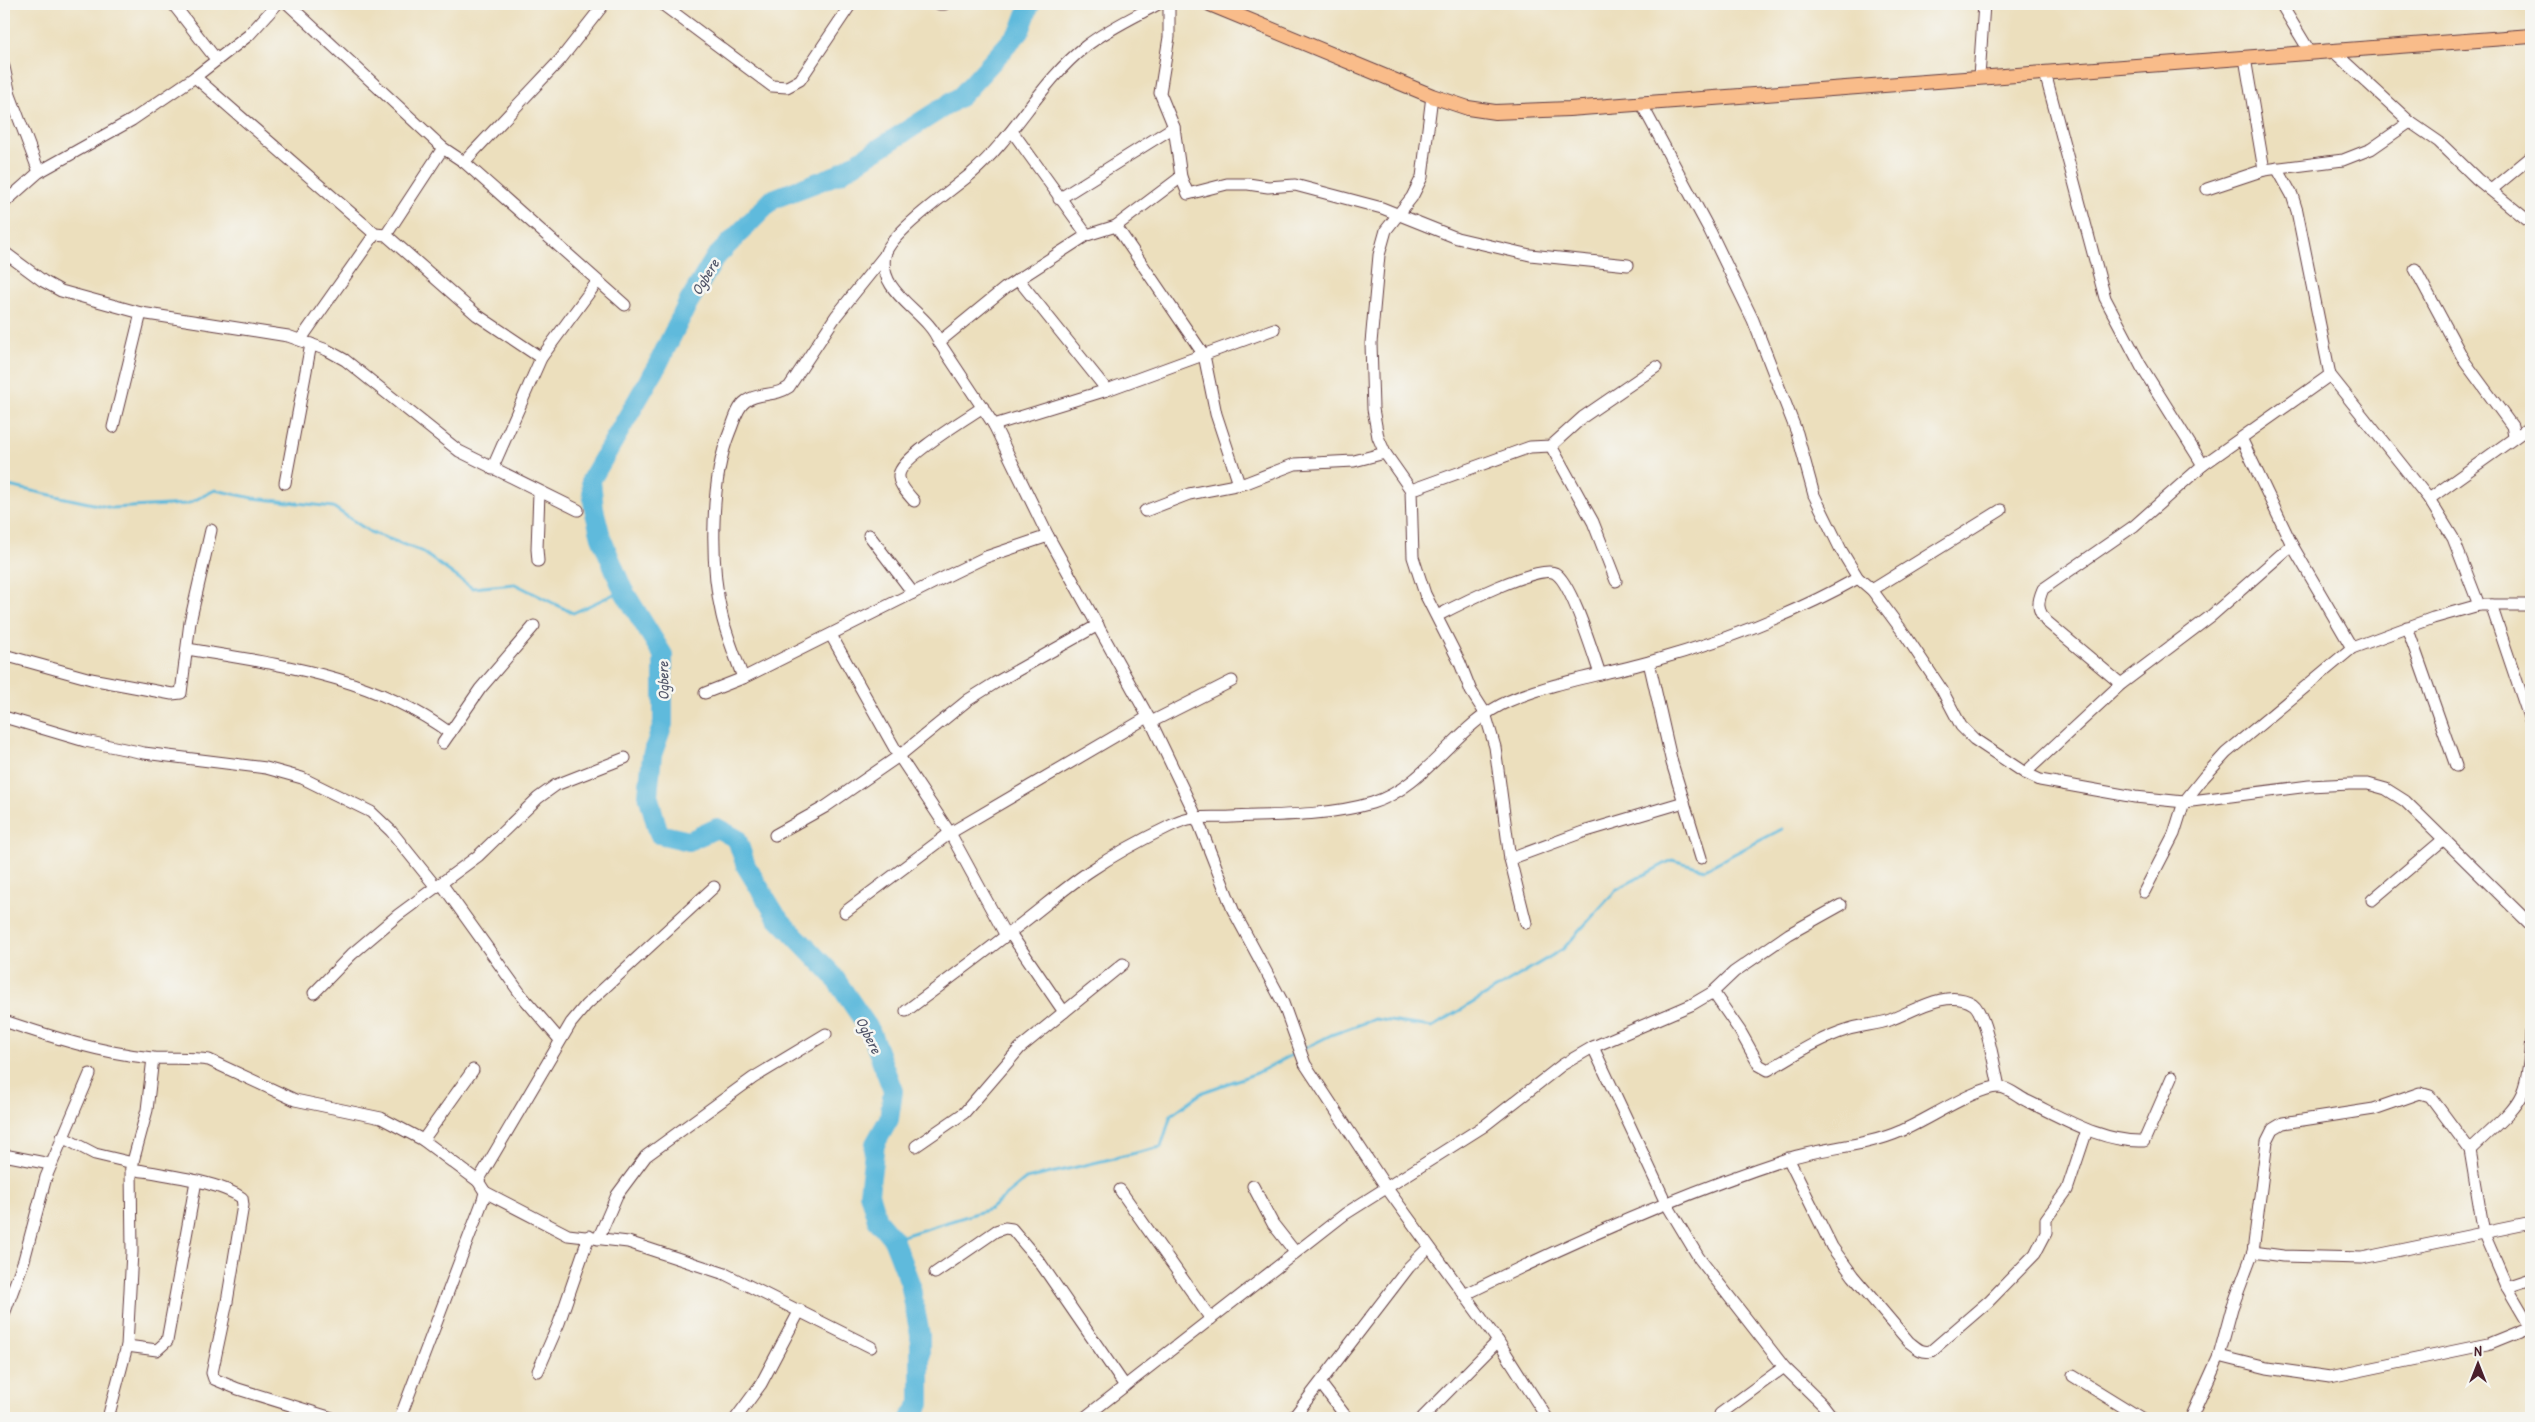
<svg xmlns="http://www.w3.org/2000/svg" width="2535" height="1422" viewBox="0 0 2535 1422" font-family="'Patrick Hand',sans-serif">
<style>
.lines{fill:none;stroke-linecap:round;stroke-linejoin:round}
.stream{stroke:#5ebadc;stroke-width:3}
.river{stroke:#5ebadc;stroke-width:20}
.minor-casing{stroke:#623c41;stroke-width:13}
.major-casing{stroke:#623c41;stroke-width:16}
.minor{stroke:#fff;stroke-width:11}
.major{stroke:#f9bc8a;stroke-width:14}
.labels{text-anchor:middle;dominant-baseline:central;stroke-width:5;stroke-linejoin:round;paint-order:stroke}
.water-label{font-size:15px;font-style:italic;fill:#515569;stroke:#f6f6f2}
</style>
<rect width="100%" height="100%" fill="#f6f6f2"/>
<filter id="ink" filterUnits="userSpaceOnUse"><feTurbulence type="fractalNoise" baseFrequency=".02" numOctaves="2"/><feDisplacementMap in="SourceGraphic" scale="10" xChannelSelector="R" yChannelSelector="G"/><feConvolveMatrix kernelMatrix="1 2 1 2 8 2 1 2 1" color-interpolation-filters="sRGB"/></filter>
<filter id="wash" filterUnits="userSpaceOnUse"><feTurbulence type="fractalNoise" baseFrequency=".0096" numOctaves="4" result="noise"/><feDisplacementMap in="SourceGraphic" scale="20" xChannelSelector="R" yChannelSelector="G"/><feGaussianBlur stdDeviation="1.12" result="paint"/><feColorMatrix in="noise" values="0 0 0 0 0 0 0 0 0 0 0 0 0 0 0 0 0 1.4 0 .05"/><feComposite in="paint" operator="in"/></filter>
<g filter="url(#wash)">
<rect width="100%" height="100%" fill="#ecdfbd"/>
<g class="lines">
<g class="stream">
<polyline points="4,485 112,508 187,504 215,490 253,498 333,507 370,532 421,551 472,588 515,584 573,613 623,590"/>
<polyline points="1303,1049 1331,1035 1375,1019 1432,1027 1563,949 1617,889 1672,860 1705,869 1782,829"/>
<polyline points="893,1239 990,1209 1026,1179 1161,1147 1171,1115 1203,1092 1257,1073 1298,1052"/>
</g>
<polyline class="river" points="910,1418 920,1404 920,1335 910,1283 893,1239 877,1220 869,1193 875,1144 889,1119 893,1091 870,1030 832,974 777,917 746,866 737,839 717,828 689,841 659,834 648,795 652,755 663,724 663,655 623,590 601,537 594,509 591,480 657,366 688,303 715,258 773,199 839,174 961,96 1020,31 1030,4"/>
</g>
</g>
<g filter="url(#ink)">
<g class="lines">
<defs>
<g id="minor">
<polyline points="173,4 216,59"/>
<polyline points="288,4 443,148 464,162 625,305"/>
<polyline points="662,4 772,86 787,87 800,80 851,4"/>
<polyline points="939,4 945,4"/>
<path d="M1158,4C1134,17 1108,29 1086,46C1041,81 1016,135 972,173C953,189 890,233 885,255C877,294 928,311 939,342L994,425L1048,536L1151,722L1196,816L1233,910L1283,1003L1305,1064L1386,1187L1498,1341L1547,1418"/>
<polyline points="1169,4 1169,37 1160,93 1174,127 1181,177 1188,194 1227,184 1248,184 1268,187 1295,185 1382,208 1457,238 1530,255 1628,265"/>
<polyline points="2281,4 2310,52"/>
<polyline points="2333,51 2410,122 2439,142 2477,179 2531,223"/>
<polyline points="2245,58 2264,170"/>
<polyline points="4,67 10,95 39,172"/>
<polyline points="2045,73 2105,298 2141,366 2203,465"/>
<polyline points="195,77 375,234 386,235 477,315 541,358"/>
<polyline points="1979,77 1984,4"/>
<polyline points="1432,96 1422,177 1412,197 1386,230 1379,255 1371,343 1373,409 1378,437 1385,453 1411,490 1413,557 1425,594 1460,663 1471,691 1485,713 1495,747 1510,859 1526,923"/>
<polyline points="1641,103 1710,231 1753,320 1797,433 1814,495 1841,550 1858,578 1872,590 1906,636 1942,690 1961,726 1974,739 2025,773 2040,780 2135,797 2184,802 2309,786 2350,784 2368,784 2386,789 2405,801 2531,925"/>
<polyline points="1012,131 1087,235"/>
<polyline points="464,162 560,60 604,4"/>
<polyline points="2277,168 2292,195 2297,211 2330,375 2429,499 2453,538 2479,605"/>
<polyline points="2207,189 2264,170 2343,160 2371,149 2410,122"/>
<polyline points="2491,190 2531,157"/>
<polyline points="1059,199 1174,127"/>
<polyline points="4,203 39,172 132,120 195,77 249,35 277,4"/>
<polyline points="1116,226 1204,355 1216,414 1239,484"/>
<polyline points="386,235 443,148"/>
<polyline points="4,252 43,281 61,291 141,313 288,336 327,350 345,360 459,451 578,510"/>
<polyline points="2415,269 2465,362 2512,426 2514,436"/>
<polyline points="1018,279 1107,390"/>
<polyline points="301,339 375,234"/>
<polyline points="939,342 1005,288 1087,235 1116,226 1181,177"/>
<polyline points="994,425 1107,390 1274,329"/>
<polyline points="113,427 141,313"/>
<polyline points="2242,440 2292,545 2352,648"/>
<polyline points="1551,446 1593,522 1616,581"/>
<polyline points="492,469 541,358 597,282"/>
<polyline points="285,483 311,344"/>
<polyline points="1411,490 1530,447 1551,446 1583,417 1656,367"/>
<polyline points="2429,499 2531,426"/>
<path d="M914,501C908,494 898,484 899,475C901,457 967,418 983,407"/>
<polyline points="1145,511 1189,494 1246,483 1295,464 1354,461 1385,453"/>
<polyline points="869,535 913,593"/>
<polyline points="538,561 537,549 539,492"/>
<polyline points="1872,590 2001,510"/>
<polyline points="2491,605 2531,723"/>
<path d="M1437,616C1456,606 1538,564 1555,573C1572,583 1593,654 1600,674"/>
<polyline points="2407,627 2456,766"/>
<polyline points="831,635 899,756 950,833 1006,936"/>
<path d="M187,649C281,665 370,675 450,733"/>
<polyline points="4,655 91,679 172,694 181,693 190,622 211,530"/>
<polyline points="1649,662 1672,763 1701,858"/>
<path d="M743,678C736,658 727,637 722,616C710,565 710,480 730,431C734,422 737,407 746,401C758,392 775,397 789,387L836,316L885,255"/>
<path d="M2121,684L2046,621C2037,609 2037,603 2043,589L2134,526L2203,465L2330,375"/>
<polyline points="705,693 743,678 953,573 986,557 1048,536"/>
<polyline points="4,717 85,741 144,753 266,768 302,778 371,812 391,831 436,887"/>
<polyline points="1151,722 1232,681"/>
<polyline points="443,743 480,689 534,626"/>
<polyline points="2025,773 2121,684 2211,616 2292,545"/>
<polyline points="775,835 825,807 899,756 968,700 995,683 1098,625"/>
<polyline points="1510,859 1583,832 1684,802"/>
<polyline points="441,883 522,996 560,1040"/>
<polyline points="2144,892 2174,834 2184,802 2204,777 2226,753 2352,648 2433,618 2479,605 2531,605"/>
<polyline points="2372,900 2444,839"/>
<polyline points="845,912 950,833 1148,717"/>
<path d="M1713,992L1740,1031L1759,1065L1768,1070C1793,1056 1818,1039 1846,1030C1860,1025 1876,1025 1890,1020C1914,1011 1948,988 1973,1004C1986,1013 1995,1070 1999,1087"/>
<polyline points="314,993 352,954 398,915 478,856 538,798 556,785 625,758"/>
<path d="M906,1011C942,984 978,958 1013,930C1039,911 1063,889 1090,871C1115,854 1143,839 1170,826C1193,814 1208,818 1232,817C1278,815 1328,816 1372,803C1428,786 1455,724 1509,701C1553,682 1602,675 1649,662C1721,642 1792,615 1858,578"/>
<polyline points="1064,1012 1123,964"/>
<path d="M4,1021C52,1037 101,1053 152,1058C171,1059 190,1057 209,1060L295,1100L381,1118L423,1140L478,1181L485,1192L483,1200L400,1418"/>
<polyline points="1593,1047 1666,1203 1699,1258 1784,1367 1823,1405 1833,1418"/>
<polyline points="62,1137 95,1154 133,1163"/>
<polyline points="423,1140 473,1070"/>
<polyline points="916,1146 964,1113 1020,1048 1064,1012 1010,933"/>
<path d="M2470,1150C2519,1102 2529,1105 2531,1032"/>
<polyline points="4,1155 50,1164"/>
<path d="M1788,1158L1832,1247L1853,1276L1909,1342C1917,1348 1921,1353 1931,1351L1989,1301L2035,1254L2046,1233V1219L2067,1190L2087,1130"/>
<path d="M131,1169C160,1174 219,1181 242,1198L243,1205L227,1302L212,1373L214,1379L238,1389L332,1418"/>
<polyline points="478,1181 571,1023 586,1005 714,887"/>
<polyline points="1253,1186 1273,1224 1295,1252"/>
<polyline points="1120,1190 1211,1319"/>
<polyline points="485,1192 568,1235 628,1242 725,1274 871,1347"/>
<polyline points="598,1239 617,1195 646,1156 753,1078 826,1034"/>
<polyline points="2253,1252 2283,1256 2362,1258 2531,1223"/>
<polyline points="935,1273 996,1231 1005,1228 1012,1229 1039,1261 1125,1386"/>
<polyline points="2507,1287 2531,1279"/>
<path d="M1466,1294C1570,1243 1677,1195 1787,1159C1824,1147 1865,1147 1901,1131C1924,1122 1979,1085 2000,1087C2009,1088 2019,1097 2027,1101C2063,1118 2103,1143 2144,1141L2172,1077"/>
<polyline points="4,1314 24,1260 46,1177 90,1074"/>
<polyline points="127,1346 157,1350 167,1341 196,1181"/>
<polyline points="2219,1356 2267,1368 2330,1377 2488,1344 2530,1327"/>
<polyline points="538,1371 559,1323 589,1236"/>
<polyline points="2073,1376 2141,1418"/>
<polyline points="1321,1384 1347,1418"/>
<polyline points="108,1418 127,1346 132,1252 131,1169 147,1110 153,1058"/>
<polyline points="736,1418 761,1384 800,1310"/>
<polyline points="1084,1418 1345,1214 1484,1126 1562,1065 1593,1047 1691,1005 1713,992 1734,972 1789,934 1841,905"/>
<polyline points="1293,1418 1409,1267 1429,1247"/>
<polyline points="1422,1418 1498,1341"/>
<polyline points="1720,1418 1720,1414 1784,1367"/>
<polyline points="2191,1418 2219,1356 2232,1308 2253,1252 2267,1141 2273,1129 2283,1123 2374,1109 2420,1093 2430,1096 2470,1150 2484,1234 2507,1287 2531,1328"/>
</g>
<polyline id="major" points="1210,4 1432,96 1468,108 1495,112 1569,109 2531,36"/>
</defs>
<use href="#minor" class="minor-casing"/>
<use href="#major" class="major-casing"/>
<use href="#minor" class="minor"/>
<use href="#major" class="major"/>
</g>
</g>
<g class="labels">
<g class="water-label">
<text transform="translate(705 277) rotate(-59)">Ogbere</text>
<text transform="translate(663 681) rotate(-91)">Ogbere</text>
<text transform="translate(869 1035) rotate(64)">Ogbere</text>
</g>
</g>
<rect width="2535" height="1422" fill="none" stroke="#f6f6f2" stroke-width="20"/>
<g transform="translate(2478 1364)" stroke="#f6f6f2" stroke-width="4" paint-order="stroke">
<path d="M0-4L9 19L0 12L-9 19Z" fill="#4a1f2b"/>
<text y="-8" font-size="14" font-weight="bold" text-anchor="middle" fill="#4a1f2b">N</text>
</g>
</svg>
